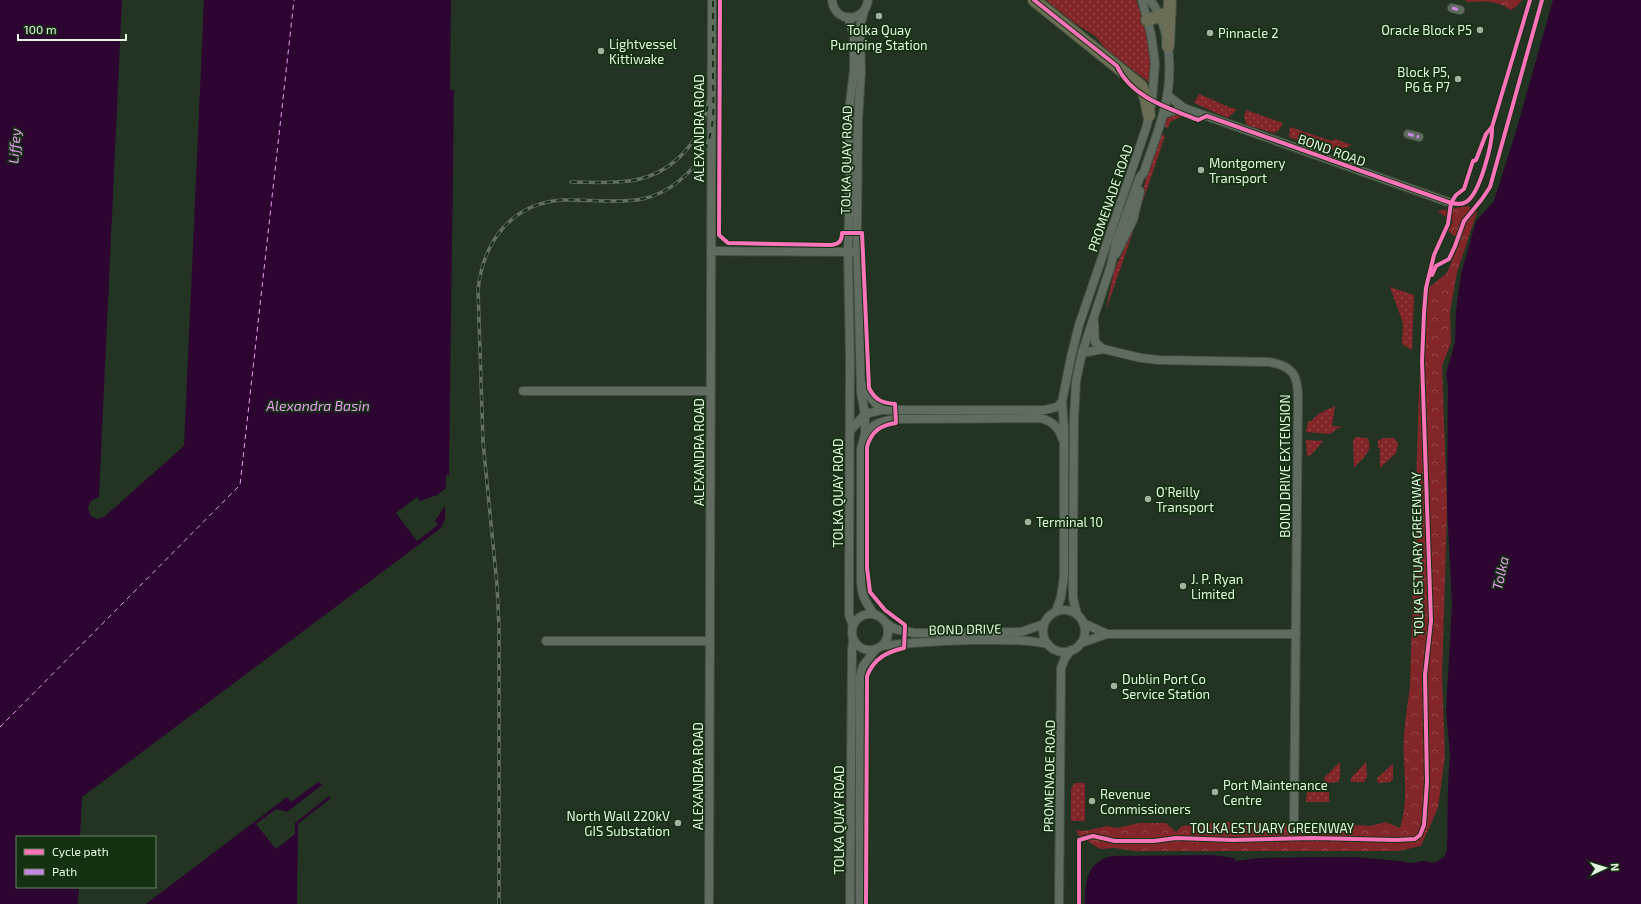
<svg xmlns="http://www.w3.org/2000/svg" width="1641" height="904" viewBox="0 0 1641 904" font-family="'Exo 2',sans-serif">
<style>
.grass{fill:url(#grass-dots)}
.forest{fill:url(#forest-crowns)}
.water{fill:#2c0631}
.lines{fill:none;stroke-linecap:round;stroke-linejoin:round}
.ferry{stroke:#ed9bf7;stroke-width:1;stroke-dasharray:5 4;stroke-linecap:butt}
.minor-casing{stroke:#414f40;stroke-width:10}
.highway-casing{stroke:#414f40;stroke-width:14}
.minor{stroke:#606c5f;stroke-width:8}
.highway{stroke:#6b6d54;stroke-width:12}
.rail-casing{stroke:#636f63;stroke-width:3.5}
.rail{stroke:#143112;stroke-width:2;stroke-dasharray:6;stroke-linecap:butt}
.quiet{stroke:#c787e3;stroke-width:3;stroke-dasharray:6 3;stroke-linecap:butt}
.cycleway-casing{stroke:#143112;stroke-width:6}
.cycleway{stroke:#fb73b8;stroke-width:4}
.poi-dot{fill:#a1b29f;stroke:#143112;stroke-width:1.5}
.labels{text-anchor:middle;dominant-baseline:central;stroke-width:3.5;stroke-linejoin:round;paint-order:stroke}
.poi-label{font-size:13px;fill:#e4f6e2;stroke:#143112;text-anchor:start}
.street-label{font-size:13px;fill:#e4f6e2;stroke:#143112}
.water-label{font-size:14px;font-style:italic;fill:#ed9bf7;stroke:#143112}
</style>
<defs>
<pattern id="grass-dots" width="8" height="8" patternUnits="userSpaceOnUse"><rect width="8" height="8" fill="#832629"/><path d="M2 2h.1M6 6h.1" fill="none" stroke="#944648" stroke-width="1.8" stroke-linecap="round"/></pattern>
<pattern id="forest-crowns" width="20" height="18" patternUnits="userSpaceOnUse"><rect width="20" height="18" fill="#832629"/><path d="M2 6a3 3 0 1 1 6 0M12 15a3 3 0 1 1 6 0" fill="none" stroke="#944648"/></pattern>
</defs>
<rect width="100%" height="100%" fill="#243423"/>
<g class="grass">
<path d="M1046,0H1136C1146,26 1154,55 1150,83L1106,49L1095,36L1073,22Z"/>
<polygon points="1199,94 1231,108 1237,109 1228,118 1194,103"/>
<polygon points="1246,110 1283,123 1279,130 1274,133 1247,125 1244,117"/>
<path d="M1177,112L1185,115L1170,122L1168,128L1164,126C1167,118 1168,114 1177,112Z"/>
<path d="M1290,127L1332,141L1335,139L1352,145C1328,156 1311,146 1289,137Z"/>
<polygon points="1161,134 1165,136 1139,213 1138,212 1147,174"/>
<polygon points="1132,232 1133,232 1106,310 1114,271"/>
<polygon points="1390,287 1414,295 1412,350 1402,344 1403,323"/>
<polygon points="1335,406 1332,426 1343,427 1338,428 1330,434 1306,432 1308,422 1311,421 1320,413"/>
<path d="M1356,437L1367,438C1375,449 1362,459 1354,468L1353,440Z"/>
<polygon points="1383,438 1394,438 1398,443 1396,453 1380,468 1380,448 1378,448 1378,441"/>
<polygon points="1306,440 1323,441 1311,455 1307,456"/>
<polygon points="1340,762 1340,778 1338,782 1325,783 1324,778"/>
<polygon points="1366,762 1367,777 1364,782 1351,782 1351,778"/>
<polygon points="1393,764 1393,779 1390,782 1378,783 1377,778"/>
<polygon points="1074,783 1085,783 1085,821 1071,821 1071,790"/>
<polygon points="1307,792 1329,792 1329,802 1306,802"/>
</g>
<g class="forest">
<path d="M1465,0H1522L1518,5L1511,10C1496,0 1486,1 1467,2Z"/>
<path d="M1468,206L1477,212L1457,272L1450,312L1451,343L1442,366L1447,508L1442,678L1445,756L1438,808L1421,846L1398,851H1135L1114,848L1100,849L1078,835L1076,830L1085,831L1107,826L1117,828L1139,823H1166L1176,832L1182,826L1220,822L1318,824L1330,826L1343,824L1370,826L1386,822L1400,828C1410,798 1402,766 1404,735C1405,719 1408,703 1410,686L1422,293L1447,273L1460,240L1448,231L1453,221L1437,211Z"/>
</g>
<g class="water">
<polygon points="0,0 122,0 99,497 91,501 88,508 91,516 98,519 104,517 184,446 204,0 451,0 450,90 454,90 449,475 446,475 446,488 437,495 420,501 417,497 396,513 417,541 438,525 435,521 445,506 445,519 441,528 82,797 80,837 17,837 17,887 79,887 78,904 0,904"/>
<path d="M1553,0H1641V904H1085C1085,881 1087,861 1113,856L1212,855L1234,858L1236,861L1258,858L1321,857H1356L1400,861L1410,863L1424,861L1434,863L1444,857L1447,851L1448,784L1450,755L1446,711L1452,604L1447,508L1448,386L1446,374L1455,342L1456,310L1461,274L1476,221L1494,201L1516,131Z"/>
<polygon points="318,782 322,785 287,812 276,809 256,824 276,849 295,834 295,823 329,796 331,798 298,824 297,904 146,904 287,797 291,802"/>
</g>
<g class="lines">
<polyline class="ferry" points="0,727 240,485 294,0"/>
<defs>
<g id="minor">
<path d="M832,0C834,23 865,24 868,0"/>
<polyline points="1452,8 1460,10"/>
<path d="M864,11L860,27L861,72L858,120L857,233L861,393L865,414V434L861,449V581C861,595 866,603 874,614"/>
<polyline points="848,17 854,36 854,70 849,111 850,174 848,252 850,359 849,598 849,615 853,626"/>
<polyline points="1167,95 1184,108 1451,203"/>
<polyline points="1163,114 1184,108"/>
<polyline points="1408,134 1419,137"/>
<polyline points="711,251 852,252"/>
<polyline points="1116,254 1133,220 1140,191"/>
<polyline points="1094,322 1095,342 1103,349"/>
<path d="M1082,353L1103,349L1141,358L1159,360L1269,362C1293,366 1298,375 1298,398L1294,822"/>
<polyline points="863,385 867,394 882,410"/>
<polyline points="523,391 711,391"/>
<polyline points="850,431 865,414 882,410 1044,410 1057,407 1062,402"/>
<path d="M865,434C876,422 879,422 896,419L1040,418C1053,421 1059,428 1063,440"/>
<circle cx="1064" cy="631" r="21"/>
<polyline points="1056,611 1061,597 1064,576 1064,427 1062,402 1071,357 1079,325 1137,155 1147,125 1152,101 1155,63 1151,34 1142,0"/>
<circle cx="870" cy="632" r="18"/>
<path d="M1077,614L1073,598V562L1074,419L1076,381L1082,353L1111,265L1116,242L1140,177L1144,172C1150,153 1158,134 1163,114C1173,80 1173,29 1150,0"/>
<polyline points="887,624 895,629 914,633 1021,632 1044,624"/>
<polyline points="1107,634 1296,634"/>
<polyline points="546,641 709,641"/>
<polyline points="1081,643 1107,634 1083,623"/>
<path d="M882,646C913,642 944,641 974,640C1000,640 1023,639 1048,644"/>
<polyline points="709,904 712,0"/>
<polyline points="850,904 852,651 853,640"/>
<polyline points="860,904 860,676 863,666 875,650"/>
<polyline points="1059,904 1061,668 1065,658 1071,650"/>
</g>
<g id="highway">
<polyline points="1034,0 1141,86 1146,99 1149,115"/>
<polyline points="1147,20 1169,13"/>
<polyline points="1168,46 1170,0"/>
</g>
</defs>
<use href="#minor" class="minor-casing"/>
<use href="#highway" class="highway-casing"/>
<use href="#minor" class="minor"/>
<use href="#highway" class="highway"/>
<defs>
<g id="rail">
<path d="M571,182C592,182 614,184 635,180C675,172 702,140 709,100"/>
<path d="M499,904V628L497,585L483,442L478,290C483,241 512,203 563,200C590,199 616,204 642,199C668,194 695,172 706,147C716,125 713,99 713,76C713,50 713,25 713,0"/>
</g>
</defs>
<use href="#rail" class="rail-casing"/>
<use href="#rail" class="rail"/>
<g class="quiet">
<polyline points="1452,8 1460,10"/>
<polyline points="1408,134 1419,137"/>
</g>
<defs>
<g id="cycleway">
<path d="M720,0L719,235L728,243L831,245C839,244 842,241 842,233H862L869,388C875,400 882,403 895,404L896,423C880,425 871,432 867,447V568L870,592L885,610L905,625V627L904,648C887,652 874,658 867,676L866,904"/>
<path d="M1034,0L1117,66C1131,97 1168,108 1198,120L1207,116L1451,203C1456,204 1461,205 1466,202C1480,194 1493,142 1492,127L1530,0"/>
<polyline points="1432,275 1436,266 1449,259 1455,246 1464,221 1482,199 1490,187 1542,0"/>
<polyline points="1079,904 1079,840 1093,836 1115,841 1154,841 1176,838 1233,840 1313,838 1396,840 1415,839 1420,835 1424,825 1427,782 1425,675 1431,621 1422,361 1424,313 1426,288 1434,255 1448,224 1451,203 1456,195 1464,189 1473,161 1476,160 1486,134 1492,127"/>
</g>
</defs>
<use href="#cycleway" class="cycleway-casing"/>
<use href="#cycleway" class="cycleway"/>
</g>
<g class="poi-dot">
<circle cx="879" cy="16" r="4"/>
<circle cx="1480" cy="30" r="4"/>
<circle cx="1210" cy="33" r="4"/>
<circle cx="601" cy="51" r="4"/>
<circle cx="1458" cy="79" r="4"/>
<circle cx="1201" cy="170" r="4"/>
<circle cx="1148" cy="499" r="4"/>
<circle cx="1028" cy="522" r="4"/>
<circle cx="1183" cy="586" r="4"/>
<circle cx="1114" cy="686" r="4"/>
<circle cx="1215" cy="792" r="4"/>
<circle cx="1092" cy="801" r="4"/>
<circle cx="678" cy="823" r="4"/>
</g>
<g class="labels">
<g class="poi-label">
<text x="879" y="30" text-anchor="middle">Tolka Quay<tspan x="879" dy="15">Pumping Station</tspan></text>
<text x="1472" y="30" text-anchor="end">Oracle Block P5</text>
<text x="1218" y="33">Pinnacle 2</text>
<text x="609" y="44">Lightvessel<tspan x="609" dy="15">Kittiwake</tspan></text>
<text x="1450" y="72" text-anchor="end">Block P5,<tspan x="1450" dy="15">P6 &amp; P7</tspan></text>
<text x="1209" y="163">Montgomery<tspan x="1209" dy="15">Transport</tspan></text>
<text x="1156" y="492">O'Reilly<tspan x="1156" dy="15">Transport</tspan></text>
<text x="1036" y="522">Terminal 10</text>
<text x="1191" y="579">J. P. Ryan<tspan x="1191" dy="15">Limited</tspan></text>
<text x="1122" y="679">Dublin Port Co<tspan x="1122" dy="15">Service Station</tspan></text>
<text x="1223" y="785">Port Maintenance<tspan x="1223" dy="15">Centre</tspan></text>
<text x="1100" y="794">Revenue<tspan x="1100" dy="15">Commissioners</tspan></text>
<text x="670" y="816" text-anchor="end">North Wall 220kV<tspan x="670" dy="15">GIS Substation</tspan></text>
</g>
<g class="street-label">
<text transform="translate(699 128) rotate(-90)">ALEXANDRA ROAD</text>
<text transform="translate(1332 150) rotate(20)">BOND ROAD</text>
<text transform="translate(846 160) rotate(-89)">TOLKA QUAY ROAD</text>
<text transform="translate(1110 198) rotate(-71)">PROMENADE ROAD</text>
<text transform="translate(699 452) rotate(-90)">ALEXANDRA ROAD</text>
<text transform="translate(1285 466) rotate(-90)">BOND DRIVE EXTENSION</text>
<text transform="translate(838 493) rotate(-90)">TOLKA QUAY ROAD</text>
<text transform="translate(1417 554) rotate(-91)">TOLKA ESTUARY GREENWAY</text>
<text transform="translate(965 629) rotate(-1)">BOND DRIVE</text>
<text transform="translate(698 776) rotate(-90)">ALEXANDRA ROAD</text>
<text transform="translate(1049 776) rotate(-89)">PROMENADE ROAD</text>
<text transform="translate(839 820) rotate(-90)">TOLKA QUAY ROAD</text>
<text x="1272" y="828">TOLKA ESTUARY GREENWAY</text>
</g>
<g class="water-label">
<text transform="translate(14 146) rotate(-86)">Liffey</text>
<text x="318" y="405">Alexandra Basin</text>
<text transform="translate(1500 573) rotate(-78)">Tolka</text>
</g>
</g>
<rect x="16" y="836" width="140" height="52" fill="#143112" stroke="#678065"/>
<rect x="24" y="849" width="20" height="6" fill="#fb73b8" stroke="#678065"/>
<text x="52" y="856" font-size="12" fill="#e4f6e2">Cycle path</text>
<rect x="24" y="869" width="20" height="6" fill="#c787e3" stroke="#678065"/>
<text x="52" y="876" font-size="12" fill="#e4f6e2">Path</text>
<g transform="translate(1605 868) rotate(86)" stroke="#143112" stroke-width="3" paint-order="stroke">
<path d="M0-3L7 15L0 10L-7 15Z" fill="#e4f6e2"/>
<text y="-6" font-size="11" font-weight="bold" text-anchor="middle" fill="#e4f6e2">N</text>
</g>
<path d="M18 34v6h108v-6" fill="none" stroke="#e4f6e2" stroke-width="2"/>
<text x="24" y="34" font-size="12" fill="#e4f6e2" stroke="#143112" stroke-width="3" paint-order="stroke">100 m</text>
</svg>
